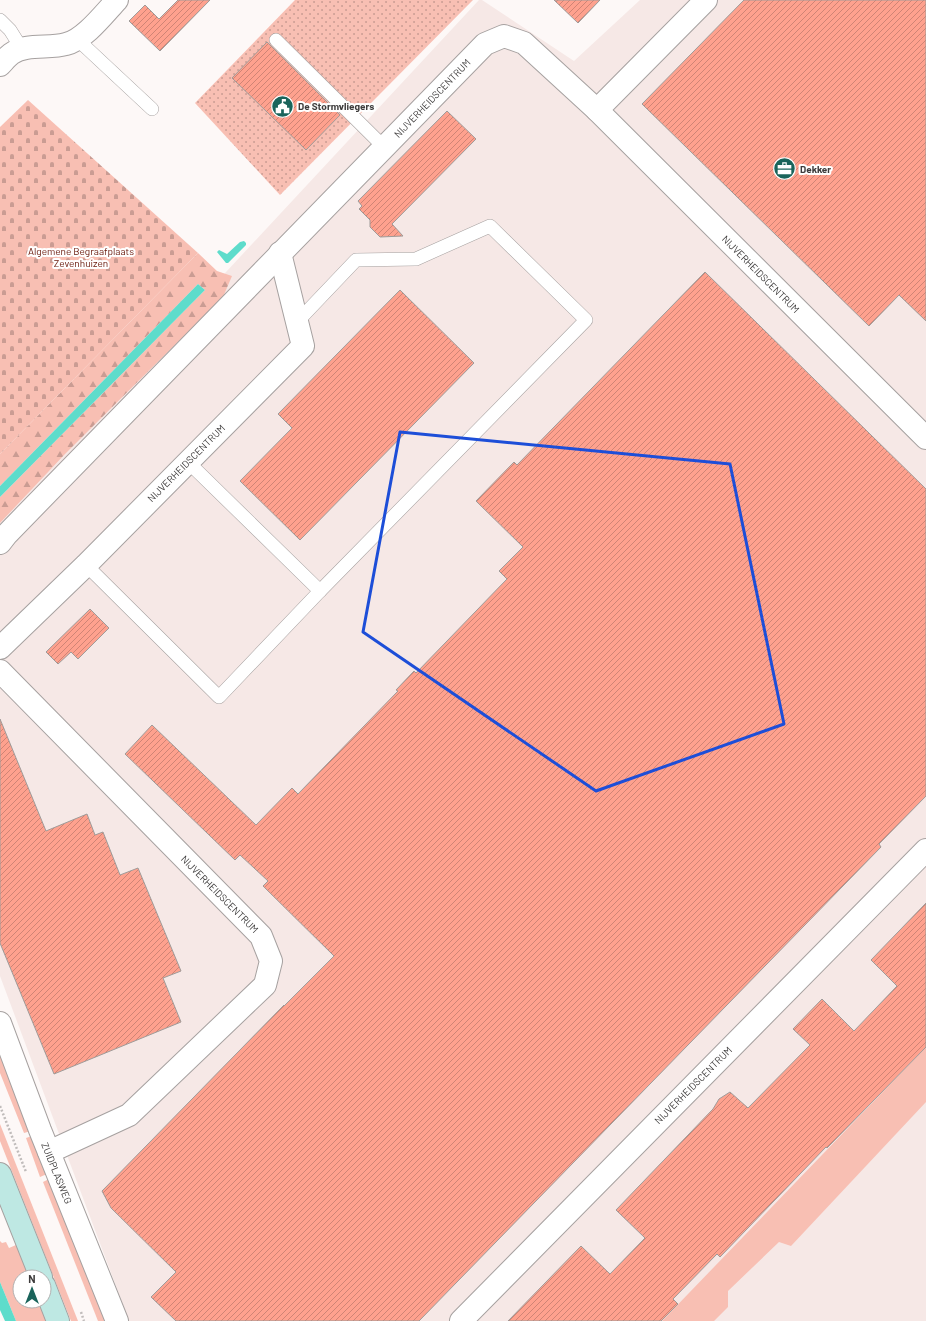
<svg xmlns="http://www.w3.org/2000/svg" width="926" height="1321" viewBox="0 0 926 1321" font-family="Barlow,sans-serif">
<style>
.built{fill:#f6e8e6}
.grass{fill:#f8bfb3}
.forest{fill:url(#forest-firs)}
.cemetery{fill:url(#cemetery-stones)}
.park{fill:url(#park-dots)}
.water{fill:#5edccb}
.building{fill:url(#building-hatch);stroke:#9f9b99}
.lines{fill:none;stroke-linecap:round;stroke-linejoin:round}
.service-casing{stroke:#a6a1a0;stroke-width:14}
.minor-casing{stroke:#a6a1a0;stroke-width:24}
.secondary-casing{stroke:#a6a1a0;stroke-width:24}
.path{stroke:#c0bcbb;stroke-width:2.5;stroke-dasharray:2 2;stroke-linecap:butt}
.service{stroke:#fff;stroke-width:13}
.minor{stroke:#fff;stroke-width:22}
.secondary{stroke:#bee8e3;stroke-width:22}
.marked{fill:none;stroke:#1d4ed8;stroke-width:3;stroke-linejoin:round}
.labels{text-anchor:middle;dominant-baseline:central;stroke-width:4;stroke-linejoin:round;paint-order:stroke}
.street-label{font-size:10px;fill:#3e3c3c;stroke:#fff}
.poi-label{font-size:10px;font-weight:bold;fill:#3e3c3c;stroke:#fff;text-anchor:start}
.park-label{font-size:10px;fill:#69180a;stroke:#fff}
</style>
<defs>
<pattern id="forest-firs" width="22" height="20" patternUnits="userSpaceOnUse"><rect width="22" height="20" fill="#f8bfb3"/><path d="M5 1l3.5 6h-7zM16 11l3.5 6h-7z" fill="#ca9c93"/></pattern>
<pattern id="cemetery-stones" width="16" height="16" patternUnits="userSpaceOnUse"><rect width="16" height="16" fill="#f8bfb3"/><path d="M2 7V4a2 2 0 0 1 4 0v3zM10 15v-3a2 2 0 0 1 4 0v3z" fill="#ca9c93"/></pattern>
<pattern id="park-dots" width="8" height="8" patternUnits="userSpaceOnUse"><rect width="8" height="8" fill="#f8bfb3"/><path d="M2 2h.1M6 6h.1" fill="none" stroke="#ca9c93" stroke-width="1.8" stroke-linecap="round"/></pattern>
<pattern id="building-hatch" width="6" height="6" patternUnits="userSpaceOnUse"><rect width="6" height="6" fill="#fea18e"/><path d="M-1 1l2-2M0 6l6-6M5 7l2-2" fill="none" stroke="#cf8475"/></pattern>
</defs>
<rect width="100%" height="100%" fill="#fdf8f7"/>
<polygon class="built" points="479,0 482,0 574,61 640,0 901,0 926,25 926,1321 129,1321 0,976 0,515"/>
<g class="grass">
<polygon points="926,1047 926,1102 791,1246 779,1242 728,1291 728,1307 714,1321 662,1321"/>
<polygon points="0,1051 31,1131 24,1133 0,1073"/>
<polygon points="0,1124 78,1321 71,1321 0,1141"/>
<polygon points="32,1136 47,1174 40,1177 26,1138"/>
<polygon points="49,1179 106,1321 98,1321 43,1182"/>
<polygon points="0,1241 2,1243 6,1242 9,1248 16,1245 29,1277 20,1277 20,1301 38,1301 46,1321 16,1321 0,1282"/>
</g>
<polygon class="forest" points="198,253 217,271 232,276 223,297 65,454 0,523 0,497 205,290 198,284 0,486 0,454"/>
<polygon class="cemetery" points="28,100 198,253 0,454 0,127"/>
<polygon class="park" points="295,0 473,0 280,195 195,103"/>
<g class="water">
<polygon points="244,241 246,243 246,245 228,263 226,263 217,252 219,250 227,254 240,242"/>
<polygon points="198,284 205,290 0,497 0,486"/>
<polygon points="0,1282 16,1321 5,1321 0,1310"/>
</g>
<g class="building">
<polygon points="178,0 210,0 160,51 129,21 145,5 159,19"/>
<polygon points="554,0 600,0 578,23"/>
<polygon points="744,0 926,0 926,321 899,295 869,326 642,104"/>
<polygon points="267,42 340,115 306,150 232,78"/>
<polygon points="447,111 476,139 392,224 403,236 380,237 370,227 370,220 359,209 362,206 358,201"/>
<polygon points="705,272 926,489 926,796 879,844 881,847 419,1321 176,1321 151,1297 176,1272 111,1208 102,1191 284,1005 284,1006 334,956 263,886 268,881 240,855 235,860 125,754 152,725 256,825 292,788 298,794 398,691 396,690 414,671 416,673 507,579 499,571 523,547 476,501 514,462 517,465"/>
<polygon points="400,290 474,363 300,540 240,481 292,428 278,414"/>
<polygon points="90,609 109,628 78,659 71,652 58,664 46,652"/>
<polygon points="0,719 46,831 87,814 95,835 103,832 120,875 138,868 181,971 163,978 181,1022 54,1074 0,943"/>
<polygon points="926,903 926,1047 827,1148 826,1147 720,1257 717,1254 673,1299 678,1304 661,1321 508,1321 581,1246 610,1274 645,1238 616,1210 713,1109 719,1099 730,1092 748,1108 810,1045 793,1029 822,999 854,1031 897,986 871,960"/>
</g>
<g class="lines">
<defs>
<g id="service">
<polyline points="0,20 10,30 22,49"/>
<polyline points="77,39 152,109"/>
<polyline points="276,40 384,147"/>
<polyline points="188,462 320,591 586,320 490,226 416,259 356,260 297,322"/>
<polyline points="86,565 219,697 320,591"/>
</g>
<g id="minor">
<path d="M0,65C3,62 7,57 11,54C26,43 49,49 66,44C84,40 104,14 117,0"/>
<polyline points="597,110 706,0"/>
<polyline points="0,543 7,534 485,44 504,36 524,43 597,110 926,438"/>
<polyline points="0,648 86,565 303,346 280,253"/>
<polyline points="0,671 261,936 271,961 265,985 129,1115 49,1152"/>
<polyline points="0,1023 40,1130 117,1321"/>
<polyline points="461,1321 926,850"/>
</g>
<g id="secondary">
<polyline points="0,1174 41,1277"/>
<polyline points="44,1285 58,1321"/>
</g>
</defs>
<use href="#service" class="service-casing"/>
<use href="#minor" class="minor-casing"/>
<use href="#secondary" class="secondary-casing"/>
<g class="path">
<polyline points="0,1106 26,1172"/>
<polyline points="81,1312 84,1321"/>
</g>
<use href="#service" class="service"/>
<use href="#minor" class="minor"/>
<use href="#secondary" class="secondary"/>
</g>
<path class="marked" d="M400,432L730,464L784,724L596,791L363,632Z"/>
<defs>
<symbol id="civic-disc" viewBox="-11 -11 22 22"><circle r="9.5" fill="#1a645b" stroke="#fff"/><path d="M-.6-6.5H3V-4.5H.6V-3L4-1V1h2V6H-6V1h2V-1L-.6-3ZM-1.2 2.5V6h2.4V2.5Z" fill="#fff"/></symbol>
<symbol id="office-disc" viewBox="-11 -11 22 22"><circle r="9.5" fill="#1a645b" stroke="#fff"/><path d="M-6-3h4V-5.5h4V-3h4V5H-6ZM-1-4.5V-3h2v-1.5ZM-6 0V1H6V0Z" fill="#fff"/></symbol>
</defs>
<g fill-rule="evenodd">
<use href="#civic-disc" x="270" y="94" width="25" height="25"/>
<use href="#office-disc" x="772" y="156" width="25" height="25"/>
</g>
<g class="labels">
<g class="street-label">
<text transform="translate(432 98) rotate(-46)">NIJVERHEIDSCENTRUM</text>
<text transform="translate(761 274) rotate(45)">NIJVERHEIDSCENTRUM</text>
<text transform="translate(186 463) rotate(-45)">NIJVERHEIDSCENTRUM</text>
<text transform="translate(220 894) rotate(45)">NIJVERHEIDSCENTRUM</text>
<text transform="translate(693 1085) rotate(-45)">NIJVERHEIDSCENTRUM</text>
<text transform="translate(57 1173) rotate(68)">ZUIDPLASWEG</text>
</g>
<g class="poi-label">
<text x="298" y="106">De Stormvliegers</text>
<text x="800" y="169">Dekker</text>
</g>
<g class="park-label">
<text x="81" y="251">Algemene Begraafplaats<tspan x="81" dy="12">Zevenhuizen</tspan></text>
</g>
</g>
<g transform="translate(32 1289)"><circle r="19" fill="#ffffff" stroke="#b2b1b1"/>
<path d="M0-3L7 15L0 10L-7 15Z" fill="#1a645b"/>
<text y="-6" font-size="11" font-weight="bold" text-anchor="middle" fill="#3e3c3c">N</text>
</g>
</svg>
